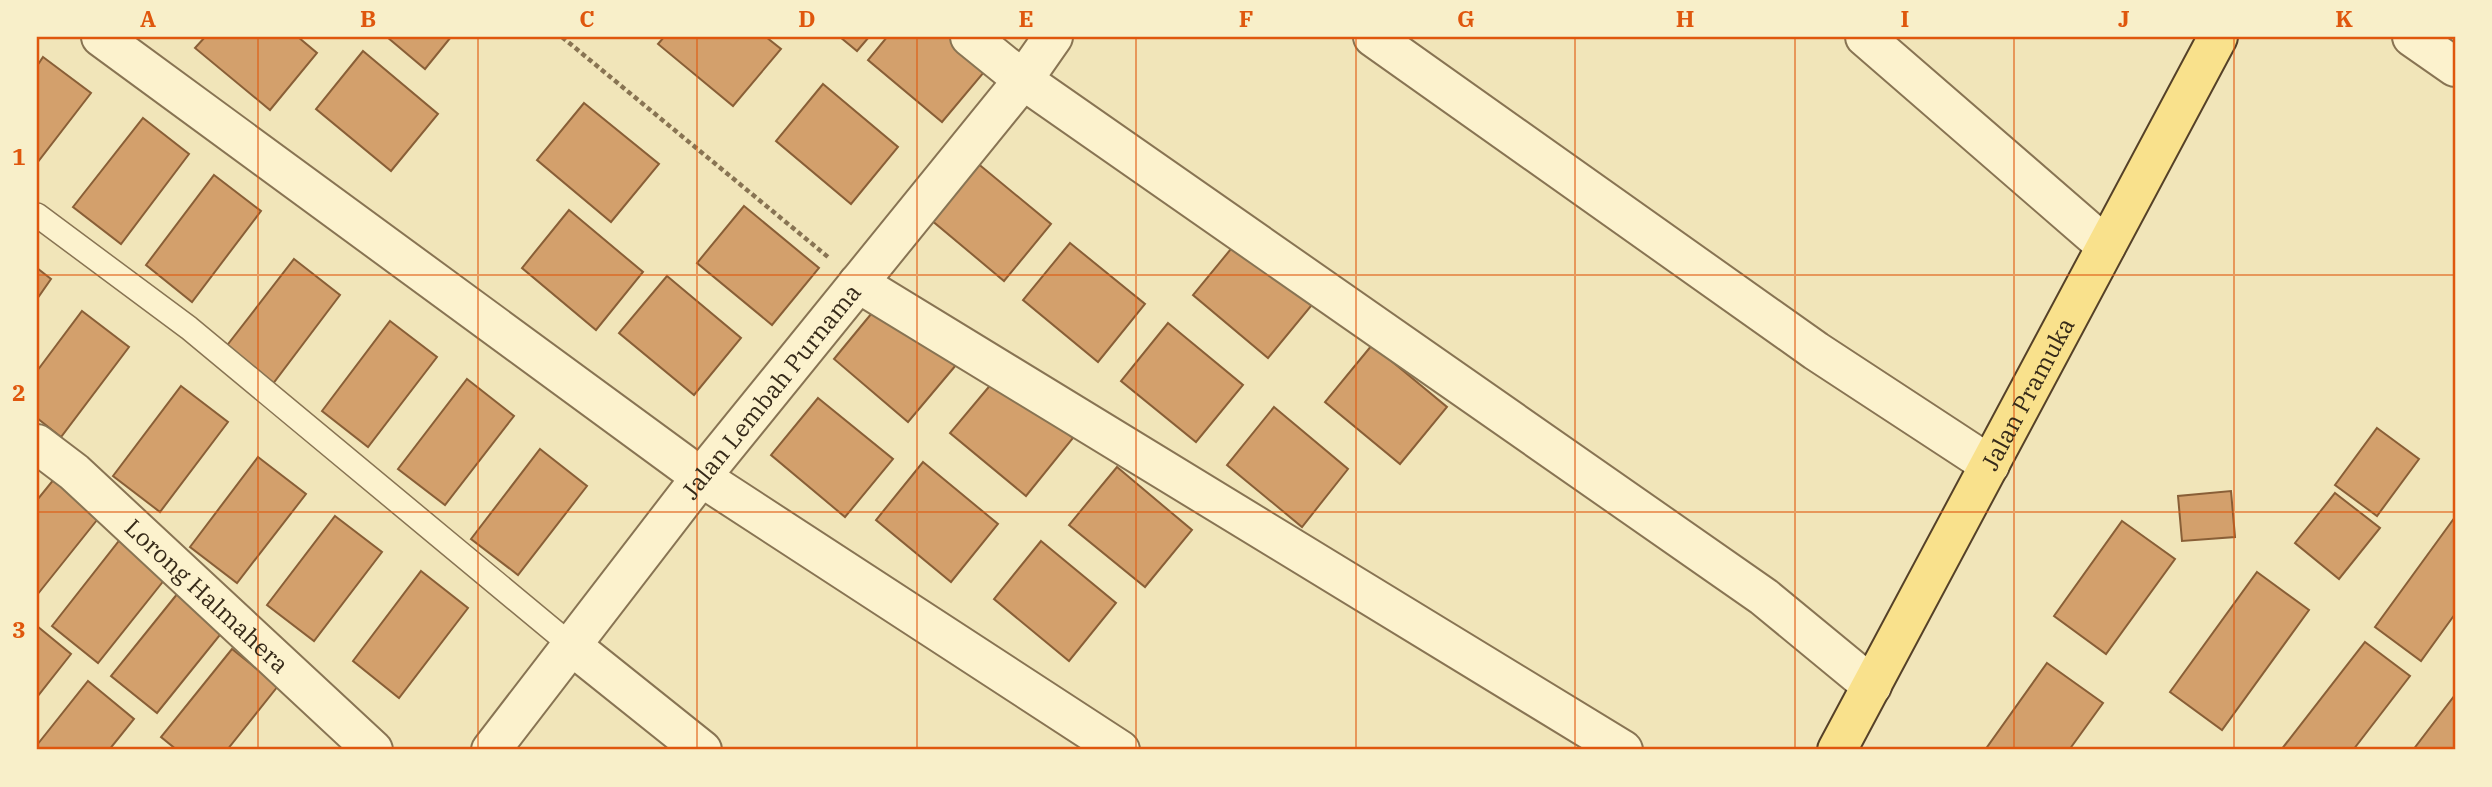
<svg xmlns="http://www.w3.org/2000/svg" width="2492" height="787" viewBox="0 0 2492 787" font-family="'IBM Plex Serif',serif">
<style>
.building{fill:#d3a06c;stroke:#895f37;stroke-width:2}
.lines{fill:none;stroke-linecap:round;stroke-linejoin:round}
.service-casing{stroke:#887453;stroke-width:26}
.minor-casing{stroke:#887453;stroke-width:42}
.tertiary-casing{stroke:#887453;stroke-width:42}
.primary-casing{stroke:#554128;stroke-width:42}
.path{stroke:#887453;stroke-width:4.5;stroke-dasharray:5 3.5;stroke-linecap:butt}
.service{stroke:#fcf2cd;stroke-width:23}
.minor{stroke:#fcf2cd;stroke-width:38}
.tertiary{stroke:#fcf2cd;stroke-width:38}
.primary{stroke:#f9e18c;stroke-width:38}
.grid{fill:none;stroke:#df570d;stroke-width:2;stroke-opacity:0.55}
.labels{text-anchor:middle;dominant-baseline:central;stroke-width:7;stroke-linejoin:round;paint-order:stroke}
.street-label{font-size:24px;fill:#362a19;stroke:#f8efc9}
.neatline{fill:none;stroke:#df570d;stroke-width:2.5}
.grid-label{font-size:23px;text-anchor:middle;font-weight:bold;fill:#df570d}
</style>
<rect width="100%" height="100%" fill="#f1e5b9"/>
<g class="building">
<polygon points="205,37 298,37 317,53 270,110 195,48"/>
<polygon points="387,37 451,37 425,69"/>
<polygon points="664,37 766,37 781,49 733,106 658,44"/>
<polygon points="840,37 869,37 857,51"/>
<polygon points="887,37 956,37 990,65 942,122 868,60"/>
<polygon points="363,51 438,114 391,171 316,109"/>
<polygon points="43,57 91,93 37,163 37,66"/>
<polygon points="823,84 898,147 851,204 776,141"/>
<polygon points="584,103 659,164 611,222 537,160"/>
<polygon points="143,118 189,154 121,244 73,207"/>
<polygon points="976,162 1051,224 1004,281 930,219"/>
<polygon points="214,175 261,211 192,302 146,265"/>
<polygon points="744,206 819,268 772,325 697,263"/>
<polygon points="569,210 643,272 596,330 522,268"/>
<polygon points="1240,238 1316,300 1268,358 1193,295"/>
<polygon points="1070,243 1145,304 1098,362 1023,300"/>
<polygon points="294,259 340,295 272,385 225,348"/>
<polygon points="37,268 51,279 37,299"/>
<polygon points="667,276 741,338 694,395 619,333"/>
<polygon points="881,302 956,365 908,422 834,359"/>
<polygon points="82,311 129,347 61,437 37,418 37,371"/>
<polygon points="390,321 437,357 368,447 322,411"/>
<polygon points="1168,323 1243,385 1196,442 1121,381"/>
<polygon points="1372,345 1447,407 1400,464 1325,402"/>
<polygon points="998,376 1073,438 1026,496 950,433"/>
<polygon points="467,379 514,416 445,505 398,469"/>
<polygon points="181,386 228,422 160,512 113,476"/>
<polygon points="818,398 893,459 845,517 771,455"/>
<polygon points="1274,407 1348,469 1302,527 1227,465"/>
<polygon points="2377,428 2419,459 2377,516 2335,485"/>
<polygon points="540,449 587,486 518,575 471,539"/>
<polygon points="258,457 306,494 237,583 190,547"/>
<polygon points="923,462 998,524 951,582 876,520"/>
<polygon points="1117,467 1192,530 1145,587 1069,525"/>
<polygon points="59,473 105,510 37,595 37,500"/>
<polygon points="2231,491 2235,537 2182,541 2178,496"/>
<polygon points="2335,493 2380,528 2339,579 2295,543"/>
<polygon points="335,516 382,552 314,641 267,605"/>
<polygon points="2455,517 2455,614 2421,661 2375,627"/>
<polygon points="2122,521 2175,559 2106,654 2054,616"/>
<polygon points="122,537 169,574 98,663 52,626"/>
<polygon points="1041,541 1116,603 1069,661 994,599"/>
<polygon points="421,571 468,608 399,698 353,661"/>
<polygon points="2257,572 2309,610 2222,730 2170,692"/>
<polygon points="182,588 228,625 157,713 111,676"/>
<polygon points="37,626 71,654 37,697"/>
<polygon points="2365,642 2410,676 2353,750 2281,750"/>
<polygon points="232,649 278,686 227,750 177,750 161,737"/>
<polygon points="2047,663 2103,703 2069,750 1985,750"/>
<polygon points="88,681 134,719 109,750 37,750 37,745"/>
<polygon points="2455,695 2455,750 2413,750"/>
</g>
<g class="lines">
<defs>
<polyline id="service" points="37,215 189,328 572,646"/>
<g id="minor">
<polyline points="101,37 701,477 1120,750"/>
<polyline points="970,37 1023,80 1764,597 1872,686"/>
<polyline points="1373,37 1816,351 1990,465"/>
<polyline points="1865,37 2106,246"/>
<polyline points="2412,37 2455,67"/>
<polyline points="858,283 1623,750"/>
<path id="s1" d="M37,444L74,472L373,750"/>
<polyline points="572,646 702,750"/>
</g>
<g id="tertiary">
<path id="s2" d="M491,750L701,477L1023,80L1053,37"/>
</g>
<g id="primary">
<path id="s3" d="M1837,750L2218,37"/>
</g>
</defs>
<use href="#service" class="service-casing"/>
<use href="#minor" class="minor-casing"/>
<use href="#tertiary" class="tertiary-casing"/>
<use href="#primary" class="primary-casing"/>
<polyline class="path" points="562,37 828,257"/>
<use href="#service" class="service"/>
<use href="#minor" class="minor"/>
<use href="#tertiary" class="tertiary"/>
<use href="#primary" class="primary"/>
</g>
<path class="grid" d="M258,37V750M478,37V750M697,37V750M917,37V750M1136,37V750M1356,37V750M1575,37V750M1795,37V750M2014,37V750M2234,37V750M37,275H2455M37,512H2455"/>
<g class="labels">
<g class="street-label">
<text stroke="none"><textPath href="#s2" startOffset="455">Jalan Lembah Purnama</textPath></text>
<text stroke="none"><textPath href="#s3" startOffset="404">Jalan Pramuka</textPath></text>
<text stroke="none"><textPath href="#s1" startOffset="228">Lorong Halmahera</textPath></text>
</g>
</g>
<rect width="2492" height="787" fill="none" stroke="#f8efc9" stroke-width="77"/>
<rect x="38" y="38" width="2416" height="710" class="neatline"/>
<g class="grid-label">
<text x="148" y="27">A</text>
<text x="368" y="27">B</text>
<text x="587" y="27">C</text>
<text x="807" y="27">D</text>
<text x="1026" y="27">E</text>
<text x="1246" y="27">F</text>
<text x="1466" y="27">G</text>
<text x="1685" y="27">H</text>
<text x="1905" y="27">I</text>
<text x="2124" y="27">J</text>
<text x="2344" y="27">K</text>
<text x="19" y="165">1</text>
<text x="19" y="401">2</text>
<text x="19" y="638">3</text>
</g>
</svg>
